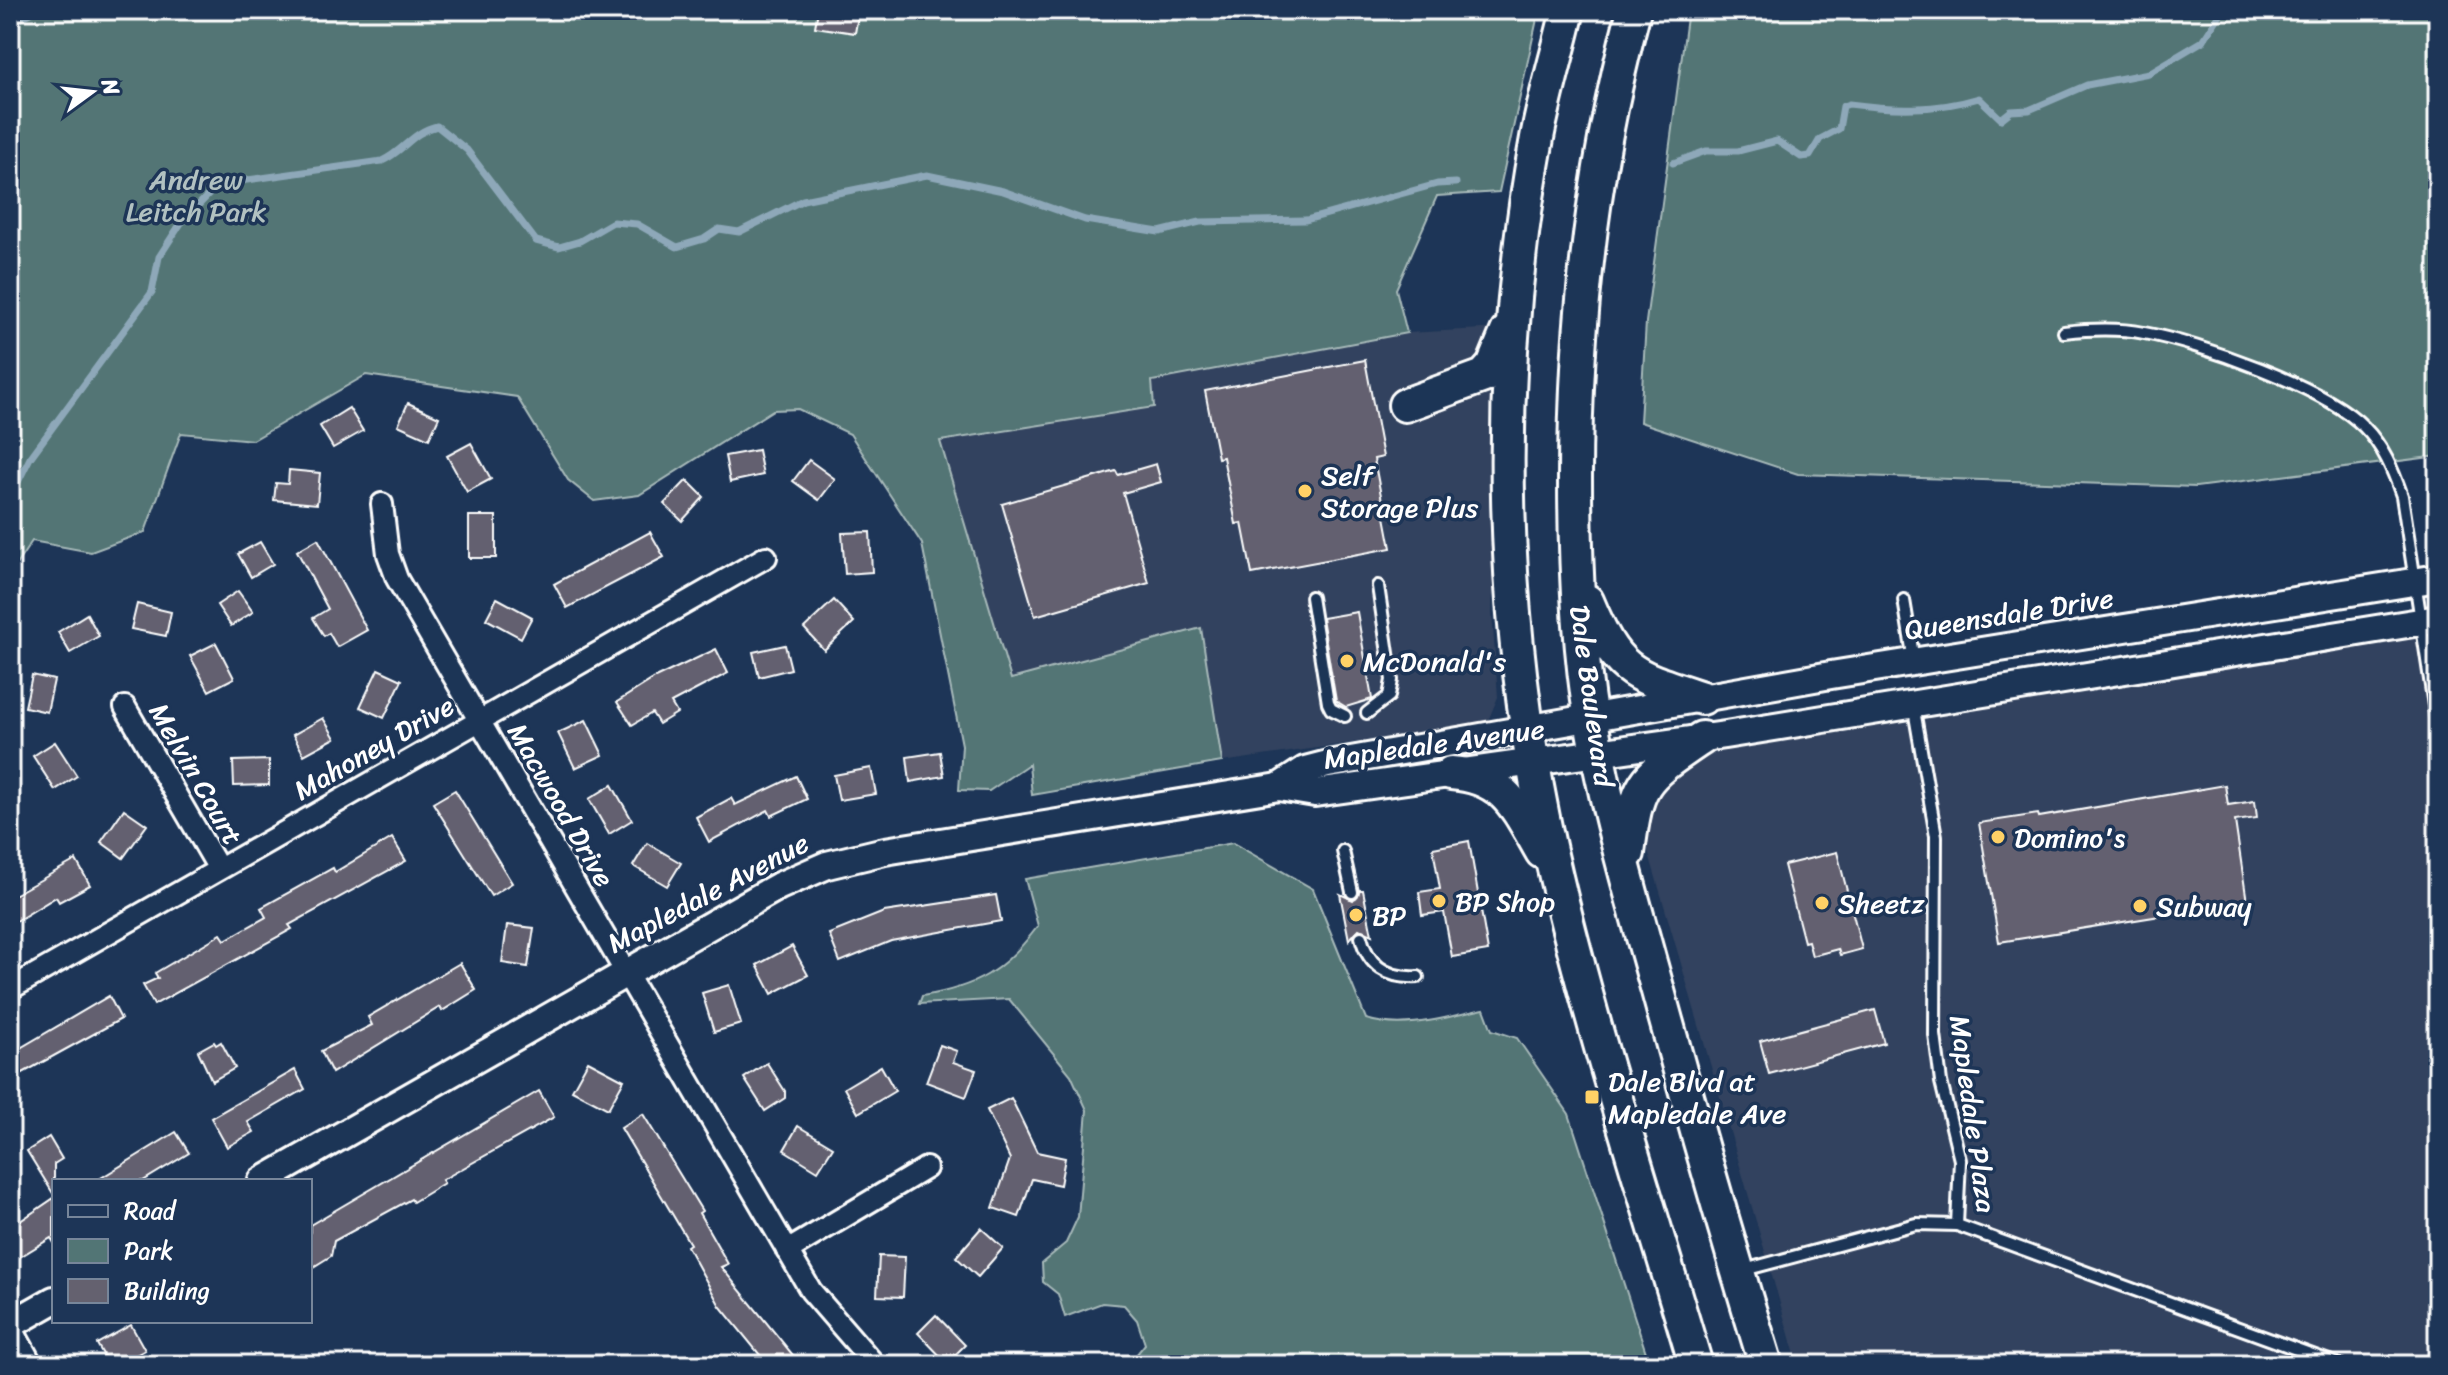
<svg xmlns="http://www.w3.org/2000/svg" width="2448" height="1375" viewBox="0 0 2448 1375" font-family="Sriracha,sans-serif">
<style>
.built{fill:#32425e}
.green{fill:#527575;stroke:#a8baba;stroke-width:2}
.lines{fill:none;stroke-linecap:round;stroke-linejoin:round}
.stream{stroke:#8ea8b9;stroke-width:7}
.building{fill:#64616f;stroke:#fff;stroke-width:2}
.service-casing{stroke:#fff;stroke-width:16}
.minor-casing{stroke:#fff;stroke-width:26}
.tertiary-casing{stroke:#fff;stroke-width:32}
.primary-casing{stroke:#fff;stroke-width:38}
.service{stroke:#1d3557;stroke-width:10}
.minor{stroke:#1d3557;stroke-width:20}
.tertiary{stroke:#1d3557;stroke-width:26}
.primary{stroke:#1d3557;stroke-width:32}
.poi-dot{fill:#ffd166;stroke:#1d3557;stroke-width:3}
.labels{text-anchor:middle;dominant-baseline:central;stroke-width:7;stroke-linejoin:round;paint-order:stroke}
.park-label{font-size:28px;fill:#b1c1c1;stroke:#1d3557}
.poi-label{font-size:28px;fill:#fff;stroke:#1d3557;text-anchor:start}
.street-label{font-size:28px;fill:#fff;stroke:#1d3557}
</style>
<rect width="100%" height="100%" fill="#1d3557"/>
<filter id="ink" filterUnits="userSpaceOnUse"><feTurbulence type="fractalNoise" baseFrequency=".0125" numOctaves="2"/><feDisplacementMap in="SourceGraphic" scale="16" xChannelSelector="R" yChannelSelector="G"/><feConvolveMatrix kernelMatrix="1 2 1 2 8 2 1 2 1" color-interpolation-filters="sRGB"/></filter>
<g filter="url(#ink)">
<g class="built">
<polygon points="1501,328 1492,613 1498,697 1487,723 1222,762 1201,628 1011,680 940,441 1154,407 1152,381 1407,333"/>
<polygon points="2438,624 2438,1365 1798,1365 1638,816 1676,760"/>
</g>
<g class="green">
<polygon points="10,10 1539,10 1499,192 1437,196 1396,289 1407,333 1152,381 1154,407 940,441 1011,679 1201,628 1222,762 1032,795 1029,764 989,791 959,790 962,745 922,544 850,434 798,409 773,410 639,495 594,501 568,480 517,397 366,375 253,440 181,433 145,532 91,552 32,541 10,574"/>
<polygon points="1688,10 2438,10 2438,456 2196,487 1798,474 1640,422 1646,322"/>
<path d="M1233,843L1313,889L1366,1019C1405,1031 1446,1017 1484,1009L1492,1030L1517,1038L1569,1114L1650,1365H1128L1145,1344L1137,1320L1124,1305L1102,1303L1065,1317L1058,1294L1043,1282L1042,1263L1066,1243L1078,1217L1087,1110L1071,1075L1009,999L919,1004L922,996C977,987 1004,971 1038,926L1025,879Z"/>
</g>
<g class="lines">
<g class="stream">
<polyline points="10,24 37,10"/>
<path d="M1673,163L1706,151H1738L1777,141L1801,157L1810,156L1820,139L1839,129L1843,106L1849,104C1894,110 1936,111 1979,98L2001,119L2011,111L2029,110L2087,85L2149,73L2203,41L2223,10"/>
<path d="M10,509L11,496L30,458L152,292L159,257L181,223L219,184L382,161C404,151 412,132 437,126L467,150L536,241L559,247L580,241L613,222L637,224L677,247L704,239L719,229L739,232L803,200L927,175L1003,191L1085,220L1159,232L1200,222L1306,220L1437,184L1456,183"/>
</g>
</g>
<g class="building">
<polygon points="818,10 859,10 855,33 815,27"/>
<polygon points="1365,360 1383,457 1374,459 1391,548 1252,574 1242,523 1236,524 1223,457 1218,458 1205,391"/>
<polygon points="408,403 439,417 429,439 398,425"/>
<polygon points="349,408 363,431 333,448 320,426"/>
<polygon points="471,443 491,479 467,492 447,456"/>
<polygon points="758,450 763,475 730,482 725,456"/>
<polygon points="809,460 835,479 819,500 793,481"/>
<polygon points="1156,464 1161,482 1123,493 1149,583 1035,616 1002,504 1116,471 1118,475"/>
<polygon points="289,470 320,473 317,504 274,500 276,483 288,484"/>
<polygon points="687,480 704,497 682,521 664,504"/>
<rect x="469" y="516" width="27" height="42"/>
<polygon points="650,532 664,557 567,608 554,584"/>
<polygon points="870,532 872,572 845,574 842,533"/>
<polygon points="318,539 367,630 337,647 329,633 324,636 313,618 328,609 297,551"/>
<polygon points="260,542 273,564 251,577 238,554"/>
<polygon points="238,591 253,612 231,626 217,605"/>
<polygon points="497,598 532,617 521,638 486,619"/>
<polygon points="834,600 854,622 824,650 804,628"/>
<polygon points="137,604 171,612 166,636 131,629"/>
<polygon points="1357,612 1372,699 1346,707 1336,701 1322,618"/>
<polygon points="87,614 99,636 70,653 58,632"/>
<polygon points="216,643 234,678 209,691 190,656"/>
<polygon points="785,645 791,669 759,677 753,652"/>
<polygon points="716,649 728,673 671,703 677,713 659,724 652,713 632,725 617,702 655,678"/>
<polygon points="378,669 402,680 384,718 360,707"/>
<polygon points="32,675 54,680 47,712 25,707"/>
<polygon points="323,718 335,738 304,755 293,735"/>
<polygon points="586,720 603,755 575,768 558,733"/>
<polygon points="55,742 77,776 55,790 33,756"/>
<polygon points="940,752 944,776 910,782 907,757"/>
<polygon points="269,760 269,785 234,786 233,761"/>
<polygon points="871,768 876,794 839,800 834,775"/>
<polygon points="796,776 807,799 771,816 768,810 709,842 696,817 731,798 735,805"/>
<polygon points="612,785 632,820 609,834 589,799"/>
<polygon points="2225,785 2228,805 2255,801 2257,818 2235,821 2247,902 1999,942 1979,823 2038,814 2039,817"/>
<polygon points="455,790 512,883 491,896 433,803"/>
<polygon points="124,809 147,825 123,858 101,842"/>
<polygon points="392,838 406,861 289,925 292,929 154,1005 143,985 158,978 155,973 221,934 225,940 266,917 261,908 333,868 335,872"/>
<polygon points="1469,841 1488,951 1452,957 1444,912 1422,915 1419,892 1440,889 1433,848"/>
<polygon points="647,843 681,863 667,886 633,866"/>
<polygon points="1837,852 1862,949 1840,955 1838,949 1812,956 1808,941 1804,942 1784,865"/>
<polygon points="76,860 90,885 59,902 56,897 10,925 10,897"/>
<polygon points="1360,890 1363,890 1372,935 1359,929 1349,940 1340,894 1353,900"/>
<polygon points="996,895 1001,921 891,941 840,962 829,934 884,912"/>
<polygon points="507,925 534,928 528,967 502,963"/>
<polygon points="792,946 808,975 772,994 757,965"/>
<polygon points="460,963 476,990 442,1011 440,1007 332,1073 321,1051 372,1025 368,1017"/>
<polygon points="729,985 741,1024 714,1032 702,993"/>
<polygon points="109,996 121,1019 10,1080 10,1054"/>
<polygon points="1875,1010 1884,1043 1769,1074 1760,1041"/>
<polygon points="214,1042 216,1045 221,1042 235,1068 212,1081 198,1051"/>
<polygon points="940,1045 957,1051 953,1062 976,1070 966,1097 926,1082"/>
<polygon points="588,1061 624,1080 608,1109 572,1090"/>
<polygon points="767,1063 785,1091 785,1098 765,1111 744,1078"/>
<polygon points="881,1066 895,1091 858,1113 844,1088"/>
<polygon points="295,1070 305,1089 248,1122 254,1132 227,1147 211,1118"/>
<polygon points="539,1091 554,1117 442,1180 444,1183 413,1202 411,1199 334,1241 331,1256 310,1269 310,1225"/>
<polygon points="1011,1098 1037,1152 1065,1158 1060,1185 1032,1179 1019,1217 993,1208 1010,1159 987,1110"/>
<polygon points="643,1114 702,1211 699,1213 728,1264 721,1267 801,1365 768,1365 720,1306 687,1246 690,1244 621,1128"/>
<polygon points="798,1126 833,1147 818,1171 784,1150"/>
<polygon points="176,1132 189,1153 143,1181 96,1181"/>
<polygon points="49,1137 62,1159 54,1164 54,1195 27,1151"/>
<polygon points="54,1198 54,1243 51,1238 10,1263 10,1228"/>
<polygon points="981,1228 1003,1248 978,1277 956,1257"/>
<polygon points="879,1256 905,1257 903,1297 877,1296"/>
<polygon points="936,1315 965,1345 947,1363 918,1333"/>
<polygon points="131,1325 145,1350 118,1365 109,1365 97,1344"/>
</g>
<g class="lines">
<defs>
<g id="service">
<path d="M2064,332C2091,329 2118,328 2144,333C2199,343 2325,387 2364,427C2383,446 2393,470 2402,496L2438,732"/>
<polyline points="1311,597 1328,703 1331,709 1345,716"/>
<polyline points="1904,600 1914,661"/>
<polyline points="1913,704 1936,836 1935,1035 1941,1082 1960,1160 1957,1225"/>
<polyline points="1367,713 1389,696 1392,680 1378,586"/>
<polyline points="1343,851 1352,892"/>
<path d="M1361,937C1368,966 1388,979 1418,977"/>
<polyline points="1744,1270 1916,1224 1957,1225 2340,1365"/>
</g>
<g id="minor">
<polyline points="382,504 388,554 397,579 811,1291 875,1365"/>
<polyline points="125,707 219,869"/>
<polyline points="10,989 766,557"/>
<polyline points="787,1251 926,1168"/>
<polyline points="10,1325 32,1365"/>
</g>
<g id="tertiary">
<polyline points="1279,787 1305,770 1328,764 1831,675 2438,578"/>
<polyline points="262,1181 779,886 827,865 885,851 1279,787 1315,793 1725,735 2438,619"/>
<polyline points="10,1325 54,1300"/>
</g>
<g id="primary">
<path d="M1568,10C1558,53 1545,95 1537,138C1492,381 1499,637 1556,877C1595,1041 1648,1203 1696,1365"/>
<path d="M1634,10C1593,164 1575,319 1575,478C1575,559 1578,641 1591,720C1607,812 1633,901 1658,991C1692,1116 1728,1241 1766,1365"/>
<polyline points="1405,405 1484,376 1493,366 1507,332"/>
<path d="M1587,601C1617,673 1631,675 1702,698"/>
<path d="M1451,773C1506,777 1517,809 1542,852"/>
<path d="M1628,853C1637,780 1642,779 1702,738"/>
</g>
</defs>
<use href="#service" class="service-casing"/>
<use href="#minor" class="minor-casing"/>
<use href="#tertiary" class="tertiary-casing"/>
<use href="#primary" class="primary-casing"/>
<use href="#service" class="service"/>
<use href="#minor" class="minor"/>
<use href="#tertiary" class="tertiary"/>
<use href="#primary" class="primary"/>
</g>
</g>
<g class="poi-dot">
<circle cx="1305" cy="491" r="8"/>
<circle cx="1347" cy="661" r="8"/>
<circle cx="1998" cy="837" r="8"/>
<circle cx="1439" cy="901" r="8"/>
<circle cx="1822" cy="903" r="8"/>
<circle cx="2140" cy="906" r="8"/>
<circle cx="1356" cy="915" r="8"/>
<rect x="1584" y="1089" width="16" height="16" rx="4"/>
</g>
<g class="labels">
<g class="park-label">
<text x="196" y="179">Andrew<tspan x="196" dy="32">Leitch Park</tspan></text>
</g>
<g class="poi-label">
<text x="1321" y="475">Self<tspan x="1321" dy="32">Storage Plus</tspan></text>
<text x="1363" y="661">McDonald's</text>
<text x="2014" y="837">Domino's</text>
<text x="1455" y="901">BP Shop</text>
<text x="1838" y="903">Sheetz</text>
<text x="2156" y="906">Subway</text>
<text x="1372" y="915">BP</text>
<text x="1608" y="1081">Dale Blvd at<tspan x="1608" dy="32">Mapledale Ave</tspan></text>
</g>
<g class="street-label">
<text transform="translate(2009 614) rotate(-9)">Queensdale Drive</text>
<text transform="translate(1592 696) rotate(82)">Dale Boulevard</text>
<text transform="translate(1434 744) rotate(-8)">Mapledale Avenue</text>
<text transform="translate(374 748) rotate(-30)">Mahoney Drive</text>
<text transform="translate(196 774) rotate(60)">Melvin Court</text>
<text transform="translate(561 805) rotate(60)">Macwood Drive</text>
<text transform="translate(708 893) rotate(-28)">Mapledale Avenue</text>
<text transform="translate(1973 1114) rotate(82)">Mapledale Plaza</text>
</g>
</g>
<rect width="2448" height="1375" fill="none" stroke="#1d3557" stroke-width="40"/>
<rect x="20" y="20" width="2408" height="1335" fill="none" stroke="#fff" stroke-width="3" filter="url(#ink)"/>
<rect x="52" y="1179" width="260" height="144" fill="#1d3557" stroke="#77869a" stroke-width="2"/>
<rect x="68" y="1205" width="40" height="12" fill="#1d3557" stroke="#77869a" stroke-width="2"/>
<text x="124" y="1219" font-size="24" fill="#ffffff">Road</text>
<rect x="68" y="1239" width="40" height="24" fill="#527575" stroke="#77869a" stroke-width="2"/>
<text x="124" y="1259" font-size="24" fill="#ffffff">Park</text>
<rect x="68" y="1279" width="40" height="24" fill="#64616f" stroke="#77869a" stroke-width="2"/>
<text x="124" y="1299" font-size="24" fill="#ffffff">Building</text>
<g transform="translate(92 92) rotate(75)" stroke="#1d3557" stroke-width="6" paint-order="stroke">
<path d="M0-6L14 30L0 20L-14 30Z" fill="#ffffff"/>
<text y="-12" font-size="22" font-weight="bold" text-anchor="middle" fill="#ffffff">N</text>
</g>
</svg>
